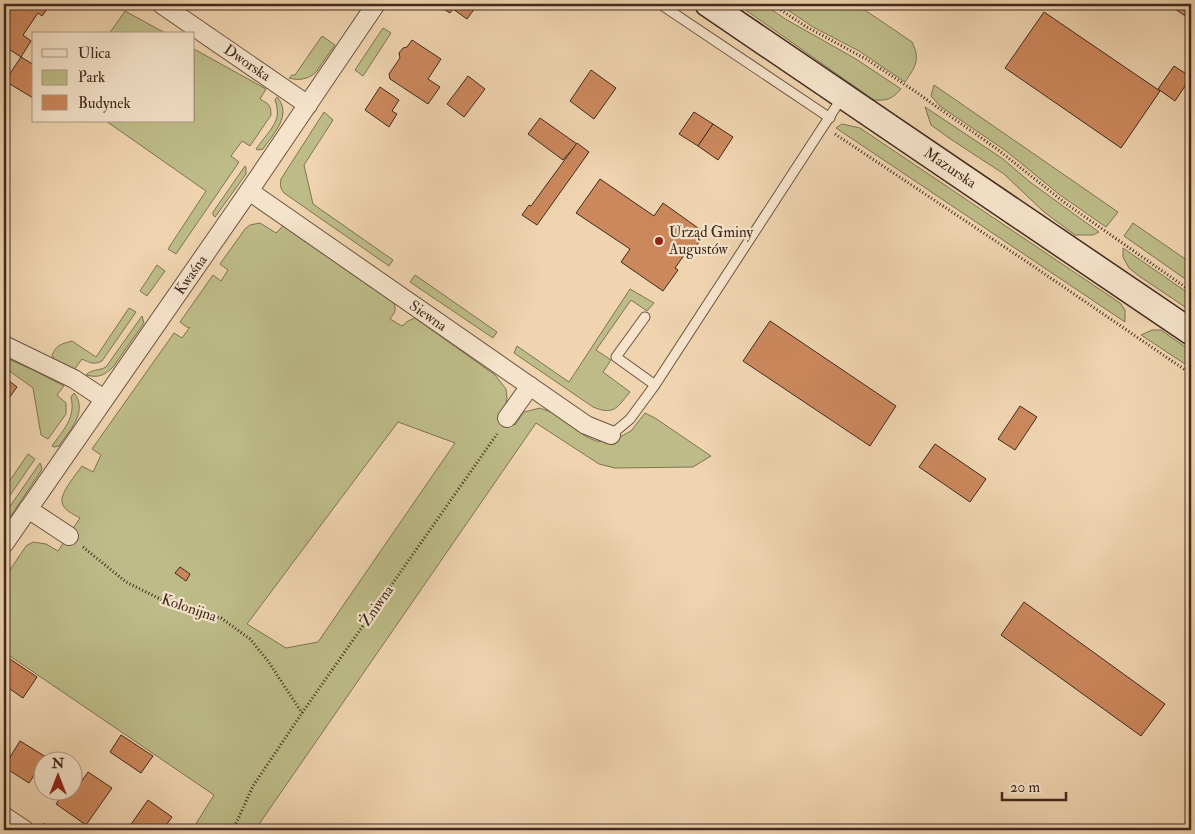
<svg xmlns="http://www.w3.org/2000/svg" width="1195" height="834" viewBox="0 0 1195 834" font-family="'IM FELL Double Pica',serif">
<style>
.green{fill:#bdbc88;stroke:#7f7353;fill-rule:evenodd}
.building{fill:#cc885d;stroke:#412a1e}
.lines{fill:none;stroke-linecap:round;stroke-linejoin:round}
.lane-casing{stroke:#6c5442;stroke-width:11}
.street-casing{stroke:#6c5442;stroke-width:20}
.secondary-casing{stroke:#412a1e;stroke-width:28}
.path{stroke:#412a1e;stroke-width:3;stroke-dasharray:1 2.5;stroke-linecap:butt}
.lane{stroke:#f5e3cb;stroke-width:9}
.street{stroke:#f5e3cb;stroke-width:18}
.secondary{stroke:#f5e3cb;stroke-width:25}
.poi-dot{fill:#8f2418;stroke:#f5e3cb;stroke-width:2}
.labels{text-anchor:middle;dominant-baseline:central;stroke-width:4.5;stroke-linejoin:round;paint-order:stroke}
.street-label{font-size:15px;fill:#412a1e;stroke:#f5e3cb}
.poi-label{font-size:15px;fill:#412a1e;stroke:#f5e3cb;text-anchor:start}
</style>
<rect width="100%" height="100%" fill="#efd4af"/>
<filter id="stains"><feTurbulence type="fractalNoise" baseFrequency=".004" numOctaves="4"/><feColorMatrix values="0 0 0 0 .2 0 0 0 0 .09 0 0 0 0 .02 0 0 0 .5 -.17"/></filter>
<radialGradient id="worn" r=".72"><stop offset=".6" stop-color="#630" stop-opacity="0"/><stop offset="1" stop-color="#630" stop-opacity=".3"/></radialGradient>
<g class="green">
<path d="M737,4H763L787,20L856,59L901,89C892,99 887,101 874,100Z"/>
<path d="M779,4H856L912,42C921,60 915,67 905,82L859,51L813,27Z"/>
<polygon points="125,11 167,34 109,34"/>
<polygon points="383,28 391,33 363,76 355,70"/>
<path d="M322,36L335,45L316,72C309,79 299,81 289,78L292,75H295L297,72Z"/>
<path d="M194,49L266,89L260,99C268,104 271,104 271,115L250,146L242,141L231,156L239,162L176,254L168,249L206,191L106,121H194Z"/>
<polygon points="934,85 1118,212 1106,227 1060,195 1006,151 940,106 931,96"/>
<path d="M277,97C293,115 273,134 263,149L258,150L256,149C262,140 275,127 277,117C278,112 277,105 275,100Z"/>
<polygon points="925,107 1003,159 1030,182 1099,232 1093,235 1075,235 1044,212 1004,174 949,138 931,125"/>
<path d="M324,112L333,120L304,165L313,204L393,260L389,266L284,193C280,188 280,185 281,179Z"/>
<polygon points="842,124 860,128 1120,303 1125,310 1125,322 836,128"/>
<polygon points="245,166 246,167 246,174 215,217 213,215 213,212"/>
<path d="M260,223L276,233L283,226L394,303C397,311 394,313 390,319L402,326L408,321L415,318L495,375L506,389L507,398L506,404L499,415L515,425L524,412L540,408L551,412L585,436L596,441L610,442L631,431L645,413L655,418L711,456L693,467L615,468L599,464L536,423L255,830H192L214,795L4,652V579L26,546L33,542L46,544L58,551L80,518C73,514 63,510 62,502C60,493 77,473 82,466L93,472L101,455L92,449L174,333L182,338L190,327L188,328L180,322L213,275L221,281L228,270L220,264L245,229L250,225ZM398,422L455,443L318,642L286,648L247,624Z"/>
<polygon points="1133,223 1191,263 1191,283 1124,236"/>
<polygon points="1123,248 1191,295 1191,311 1139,276 1129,268 1123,257"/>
<polygon points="157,265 165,271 147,296 140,291"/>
<polygon points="415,275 497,332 493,338 410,282"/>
<path d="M630,289L654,303L647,311L631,300L596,350L611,360L603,372L630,392C617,407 615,416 593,407L514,353L517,346L569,382Z"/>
<path d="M129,308L136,312L102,361C94,365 90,363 82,359L74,370L56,363L52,355C57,344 62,344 72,341L96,357Z"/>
<path d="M142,316L144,323L113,367C104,376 98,378 86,375C91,369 99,371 106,367Z"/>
<polygon points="1152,330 1161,330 1191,351 1191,368 1141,335"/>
<polygon points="4,357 35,371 64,386 57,395 66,403 66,414 48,439 41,435 33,388 4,367"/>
<path d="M74,393C88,410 71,429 61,443L59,446L54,447L52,446C63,430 76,418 71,397Z"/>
<polygon points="28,454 35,459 4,504 4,489"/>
<polygon points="40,463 42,468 41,471 4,526 4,515"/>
</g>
<g class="building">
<polygon points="4,4 44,4 43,6 47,9 42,16 38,13 23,35 31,41 21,57 4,46"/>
<polygon points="436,4 478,4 467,19 453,9 450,13"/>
<polygon points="1168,4 1191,4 1191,20"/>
<polygon points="1044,12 1160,91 1121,148 1005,68"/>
<polygon points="412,40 441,59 428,79 440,87 428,104 390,79 389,74 400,58 399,53 403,48 407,47"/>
<polygon points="21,57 34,65 34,97 33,98 5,81"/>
<polygon points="1174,66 1191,77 1175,101 1158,89"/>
<polygon points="591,70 616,88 594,119 570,101"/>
<polygon points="468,76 485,89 464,117 447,104"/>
<polygon points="380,87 399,100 392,111 397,114 389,127 365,110"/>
<polygon points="694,112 713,124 698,146 679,134"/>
<polygon points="540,118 577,144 563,160 528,134"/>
<polygon points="713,124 733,137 718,160 698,146"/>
<polygon points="577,143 589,152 537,225 522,215 529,205 531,206"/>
<polygon points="600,179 654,216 663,203 705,233 691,254 687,251 675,268 678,270 663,291 621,262 630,249 576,213"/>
<polygon points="770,321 896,406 870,446 743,361"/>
<polygon points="4,377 17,387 4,405"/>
<polygon points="1020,406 1037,417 1015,450 998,439"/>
<polygon points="935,444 986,479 970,502 919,467"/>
<polygon points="180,567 190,574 186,581 175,573"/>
<polygon points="1024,602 1165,704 1141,736 1001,635"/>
<polygon points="4,655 37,677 23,698 4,685"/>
<polygon points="121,735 153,756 141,773 110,752"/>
<polygon points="20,741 46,757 29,783 4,767"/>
<polygon points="88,772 112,788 86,825 56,804 64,792 72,792 72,780 74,778 81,782"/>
<polygon points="148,800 172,817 165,827 162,826 159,830 127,830"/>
</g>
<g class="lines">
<defs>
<g id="lane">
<polyline points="660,4 830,118"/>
<polyline points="645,317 616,357 655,385 843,96"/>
<polyline points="611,435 630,419 655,385"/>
</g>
<g id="street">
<polyline points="161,4 308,105"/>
<polyline points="249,191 586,425 611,435"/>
<polyline points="4,345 74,379 104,399"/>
<polyline points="507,418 530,386"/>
<polyline points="28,509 69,536"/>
<polyline points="4,544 249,191 376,4"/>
<polyline points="4,816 25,830"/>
</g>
<polyline id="secondary" points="708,4 1191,332"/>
</defs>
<use href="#lane" class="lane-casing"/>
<use href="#street" class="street-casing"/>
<use href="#secondary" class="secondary-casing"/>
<g class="path">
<polyline points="772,4 805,26 866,59 913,90 997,149 1065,203 1191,291"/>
<polyline points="835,134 1033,266 1191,374"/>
<polyline points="83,547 126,582 172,605 221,618 250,639 268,661 302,713"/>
<polyline points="4,571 9,563"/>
<polyline points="43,824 53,830"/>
<polyline points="233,830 253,786 302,713 497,434"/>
</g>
<use href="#lane" class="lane"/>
<use href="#street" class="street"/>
<use href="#secondary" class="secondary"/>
</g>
<circle class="poi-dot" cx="659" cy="241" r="5"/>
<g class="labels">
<g class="street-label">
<text transform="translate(247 63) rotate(34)">Dworska</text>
<text transform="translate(950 168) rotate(34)">Mazurska</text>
<text transform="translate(191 275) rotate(-55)">Kwaśna</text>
<text transform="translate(428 316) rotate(35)">Siewna</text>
<text transform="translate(377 606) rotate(-55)">Żniwna</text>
<text transform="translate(189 608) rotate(19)">Kolonijna</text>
</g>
<g class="poi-label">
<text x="669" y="232">Urząd Gminy<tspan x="669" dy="17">Augustów</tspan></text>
</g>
</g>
<rect width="1195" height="834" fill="none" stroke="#efd4af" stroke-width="20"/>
<rect x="5" y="5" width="1185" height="824" fill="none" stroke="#412a1e" stroke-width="2.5"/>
<rect x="10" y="10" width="1175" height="814" fill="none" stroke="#412a1e"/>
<rect x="32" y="32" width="162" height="90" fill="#f5e3cb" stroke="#ad9986"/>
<rect x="42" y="49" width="25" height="8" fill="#f5e3cb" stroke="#ad9986"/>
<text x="78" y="58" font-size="15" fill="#412a1e">Ulica</text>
<rect x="42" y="70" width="25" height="15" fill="#bdbc88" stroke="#ad9986"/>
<text x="78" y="82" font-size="15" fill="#412a1e">Park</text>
<rect x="42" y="95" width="25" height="15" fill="#cc885d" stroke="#ad9986"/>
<text x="78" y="108" font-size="15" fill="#412a1e">Budynek</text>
<g transform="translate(58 776)"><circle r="24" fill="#f5e3cb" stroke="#ad9986"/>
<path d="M0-4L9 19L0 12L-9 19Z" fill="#8f2418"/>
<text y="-8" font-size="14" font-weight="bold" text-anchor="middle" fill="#412a1e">N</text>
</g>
<path d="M1002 792v8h64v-8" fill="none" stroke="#412a1e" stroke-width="2.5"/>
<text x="1010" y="792" font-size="15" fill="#412a1e" stroke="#f5e3cb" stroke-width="4" paint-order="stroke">20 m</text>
<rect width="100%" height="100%" filter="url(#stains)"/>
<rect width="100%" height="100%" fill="url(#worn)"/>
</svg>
